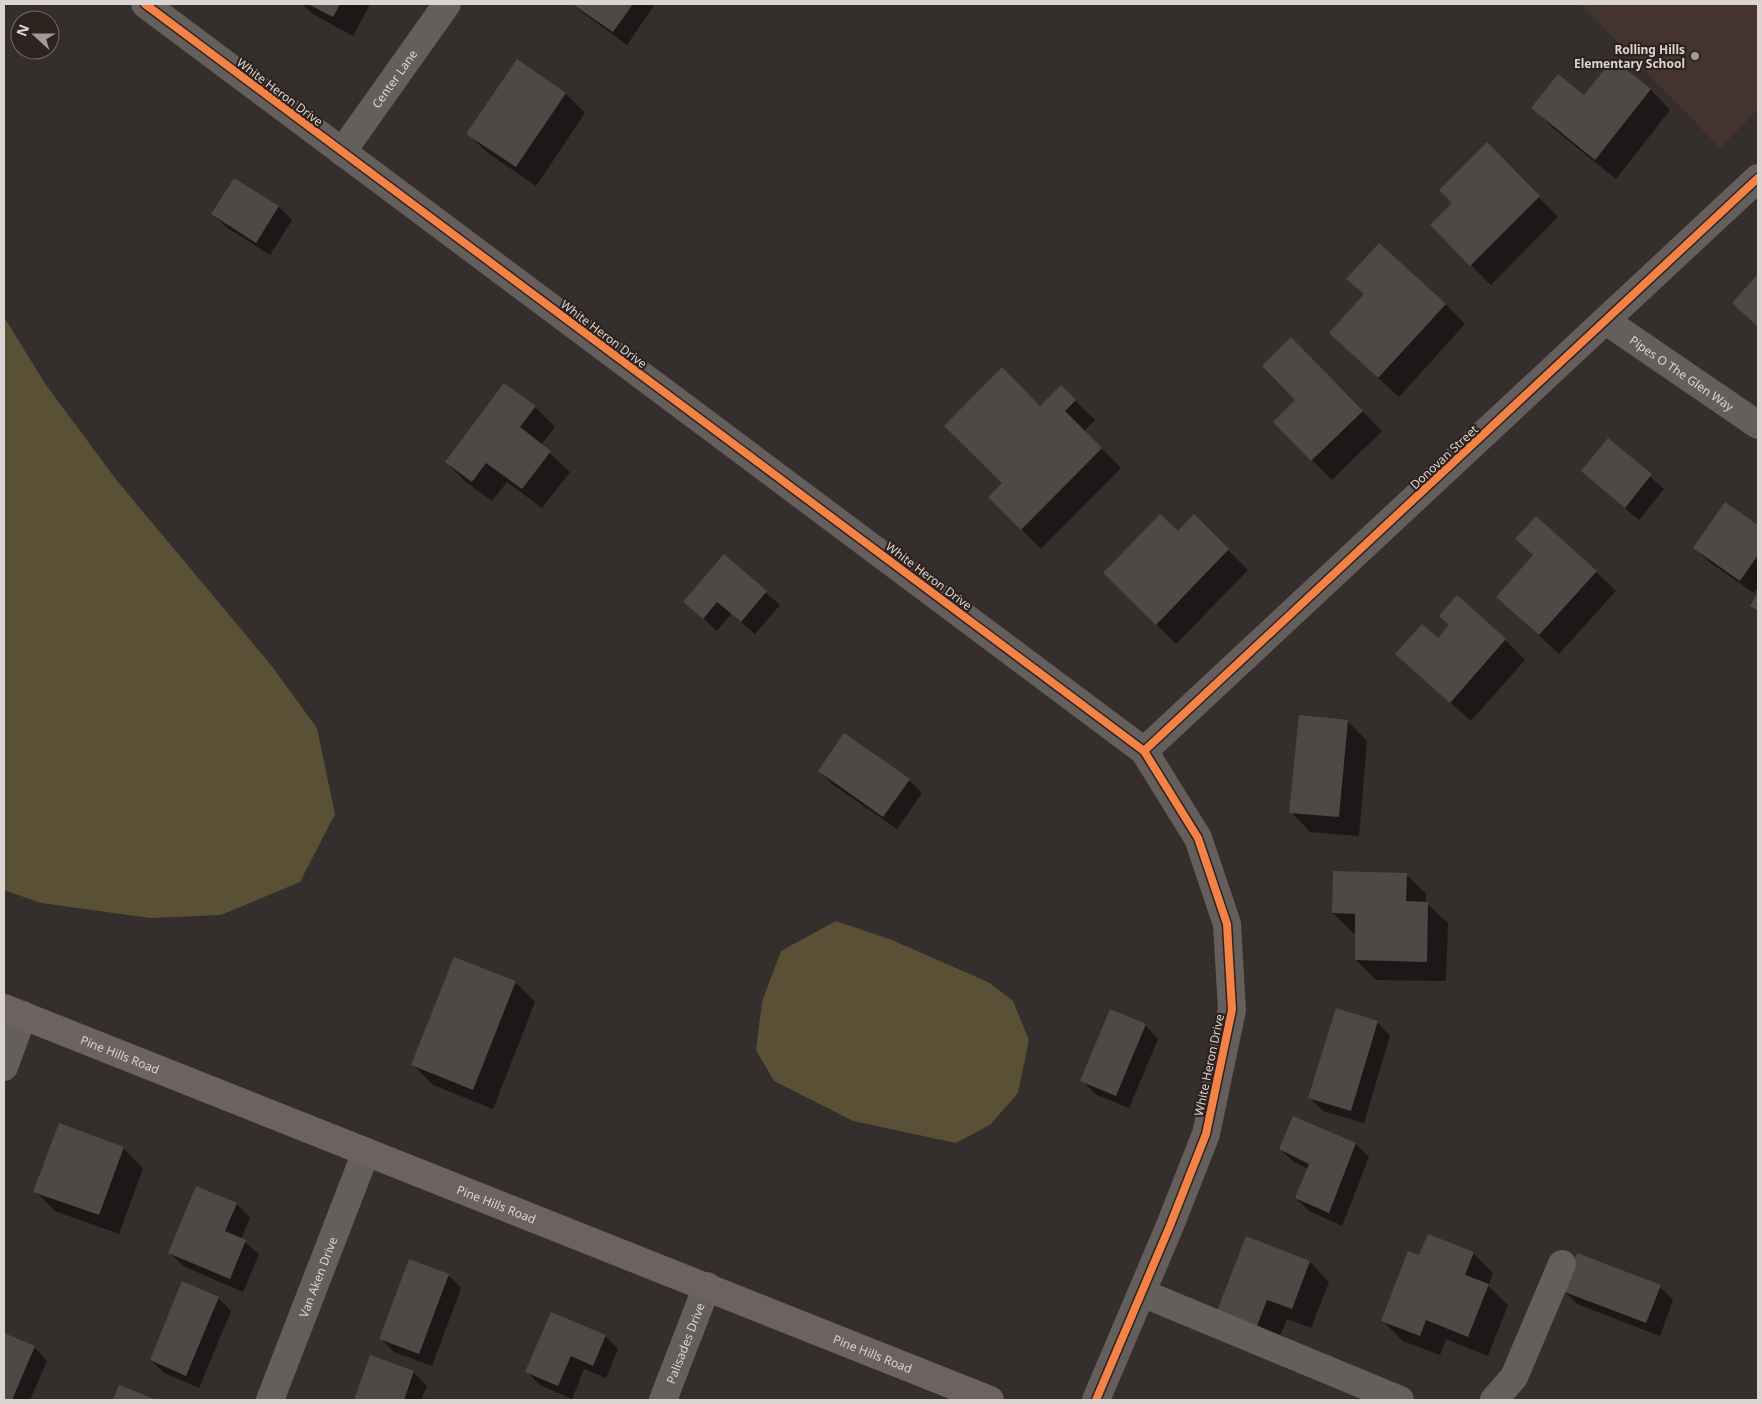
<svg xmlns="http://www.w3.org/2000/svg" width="1762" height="1404" viewBox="0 0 1762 1404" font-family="'Noto Sans',sans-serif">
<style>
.built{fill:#44342d}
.green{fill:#595035}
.shadow{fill:#0007}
.building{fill:#4e4946}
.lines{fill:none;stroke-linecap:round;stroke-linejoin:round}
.minor{stroke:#645e5c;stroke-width:28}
.major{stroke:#6e6261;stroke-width:28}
.cycleway-casing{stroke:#2e231e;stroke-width:11}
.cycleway{stroke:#f48246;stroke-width:8}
.poi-dot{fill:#a19a97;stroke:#2e231e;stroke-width:2}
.labels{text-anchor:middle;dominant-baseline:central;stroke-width:4.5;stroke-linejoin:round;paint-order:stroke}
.poi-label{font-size:12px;font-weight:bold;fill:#dcd4d1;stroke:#2e231e;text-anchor:end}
.street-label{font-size:12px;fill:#dcd4d1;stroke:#2e231e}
</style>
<rect width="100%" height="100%" fill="#342e2c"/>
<polygon class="built" points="1581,4 1758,4 1758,109 1720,148"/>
<g class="green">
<polygon points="4,317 46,385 118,482 271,665 317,728 335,814 300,882 221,915 150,918 41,903 4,890"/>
<polygon points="836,921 892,940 990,983 1013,1001 1029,1040 1018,1093 990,1125 956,1143 853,1121 774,1081 756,1050 762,1002 781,951"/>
</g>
<g class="shadow">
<polygon points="302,4 370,4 353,36 313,14"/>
<polygon points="571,4 655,4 627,45"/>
<polygon points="1613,60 1651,90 1670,110 1616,179 1553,128 1533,108 1584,96"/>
<polygon points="566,94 585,113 536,186 488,153 468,134"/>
<polygon points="1506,164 1558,217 1491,285 1431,225"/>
<polygon points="235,179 279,207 292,220 270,255 226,227 213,214"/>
<polygon points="1758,276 1758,327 1734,303"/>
<polygon points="1348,278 1445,304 1465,324 1399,397 1351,353 1365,295"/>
<polygon points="1311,359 1382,431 1332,480 1274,422 1296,400"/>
<polygon points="1061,387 1095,420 1084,431 1121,468 1041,549 990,497 1004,483 1040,407"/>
<polygon points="535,407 555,427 541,445 570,472 542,508 507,482 492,501 466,482 446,462"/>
<polygon points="1608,440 1664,489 1639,520 1582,471"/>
<polygon points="1725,504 1758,527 1758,587 1754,593 1708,561 1695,548"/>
<polygon points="1194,516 1248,570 1176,644 1105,573 1178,532"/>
<polygon points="1517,539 1596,572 1616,591 1559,654 1518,616 1534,556"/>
<polygon points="724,556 780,605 755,634 731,614 717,631 685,602"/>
<polygon points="1438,639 1505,640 1525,660 1471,721 1397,654"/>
<polygon points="1347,721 1367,741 1359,836 1310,832 1291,812"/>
<polygon points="819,771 909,780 922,793 897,829 832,784"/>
<polygon points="1406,874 1426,894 1426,903 1448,923 1446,981 1376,980 1356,960 1356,933 1353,933 1333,913"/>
<polygon points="515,982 535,1002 493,1109 433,1085 413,1065"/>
<polygon points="1377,1022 1390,1036 1364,1123 1323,1111 1309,1097"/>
<polygon points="1145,1025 1158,1039 1129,1108 1095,1094 1082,1080"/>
<polygon points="1294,1117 1356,1144 1369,1157 1342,1226 1309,1211 1296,1198 1308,1169 1294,1162 1280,1149"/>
<polygon points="123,1148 143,1168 119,1234 55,1211 35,1191"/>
<polygon points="196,1188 237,1204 250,1218 241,1239 259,1254 243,1292 183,1266 170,1253"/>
<polygon points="1473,1253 1493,1273 1488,1286 1508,1305 1488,1356 1446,1339 1440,1355 1403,1341 1383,1321 1420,1257"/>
<polygon points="1310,1262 1329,1282 1311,1328 1287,1319 1276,1345 1219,1310"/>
<polygon points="448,1275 461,1288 432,1366 394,1352 381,1339"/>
<polygon points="1660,1287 1673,1300 1660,1336 1577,1304 1564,1291"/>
<polygon points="218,1298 231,1311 199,1388 164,1373 151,1360"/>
<polygon points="4,1335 34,1347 47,1361 30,1400 4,1400"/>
<polygon points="605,1336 618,1349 606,1378 584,1369 572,1399 540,1385 527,1372"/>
<polygon points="371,1357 413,1372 427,1386 421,1400 355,1400"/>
</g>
<g class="building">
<polygon points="308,4 340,4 333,17"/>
<polygon points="572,4 633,4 613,32"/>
<polygon points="517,59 566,93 516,167 466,134"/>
<polygon points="1613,59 1651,89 1595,160 1531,108 1558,74 1584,95"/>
<polygon points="1487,142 1540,196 1470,266 1430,225 1452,203 1439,190"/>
<polygon points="234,178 279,206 256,243 211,214"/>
<polygon points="1379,243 1446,304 1378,378 1329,333 1364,294 1346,279"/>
<polygon points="1758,274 1758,327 1732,303"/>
<polygon points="1291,337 1363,411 1311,461 1273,422 1295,400 1262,366"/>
<polygon points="1002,367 1040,406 1061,385 1076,400 1065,411 1102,448 1021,530 988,497 1002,483 944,426"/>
<polygon points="504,383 536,406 520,427 551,451 522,489 486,463 472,482 445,462"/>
<polygon points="1608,438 1652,474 1625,508 1581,471"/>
<polygon points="1725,502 1758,525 1758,555 1740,581 1693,548"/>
<polygon points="1160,514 1178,531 1194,514 1229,549 1156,625 1103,573"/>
<polygon points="1536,516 1597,571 1539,635 1496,597 1533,555 1515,539"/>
<polygon points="724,554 767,591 741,622 717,602 703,619 683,602"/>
<polygon points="1758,592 1758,611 1750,606"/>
<polygon points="1457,595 1506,639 1450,703 1395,654 1422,624 1438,638 1449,625 1439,616"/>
<polygon points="1299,715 1348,720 1339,817 1289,813"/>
<polygon points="844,733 910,779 883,817 818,771"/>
<polygon points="1333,871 1407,873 1406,901 1428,902 1427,962 1355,960 1355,914 1332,913"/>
<polygon points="454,957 516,981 473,1090 411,1065"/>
<polygon points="1336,1008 1378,1021 1351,1111 1308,1098"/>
<polygon points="1110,1009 1146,1024 1116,1096 1080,1081"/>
<polygon points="1293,1116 1356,1143 1329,1213 1295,1198 1309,1164 1279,1149"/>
<polygon points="59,1123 124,1147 99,1215 33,1192"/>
<polygon points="196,1186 237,1203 225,1231 246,1240 230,1279 168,1253"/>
<polygon points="1428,1234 1474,1252 1465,1275 1489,1284 1468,1337 1426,1320 1420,1336 1381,1321 1408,1251 1419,1255"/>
<polygon points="1246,1236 1310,1261 1292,1309 1267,1300 1257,1326 1217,1311"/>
<polygon points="1577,1253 1661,1285 1646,1323 1562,1291"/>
<polygon points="409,1259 449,1274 419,1354 379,1339"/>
<polygon points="182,1281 219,1297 186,1376 150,1360"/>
<polygon points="551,1312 606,1335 593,1366 571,1356 558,1386 525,1372"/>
<polygon points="4,1333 35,1346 12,1400 4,1400"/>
<polygon points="370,1355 414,1371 404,1400 354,1400"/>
<polygon points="119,1385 157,1400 113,1400"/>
</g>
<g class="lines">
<g class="minor">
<polyline points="145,4 1144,751 1198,838 1227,924 1232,1010 1206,1134 1169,1228 1096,1400"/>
<path id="s1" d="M342,152L447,4"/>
<path id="s2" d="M1606,321L1758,425"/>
<polyline points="1144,751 1758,178"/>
<polyline points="4,1067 23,1015"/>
<polyline points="1142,1293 1400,1400"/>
<path id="s3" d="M270,1400L366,1152"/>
<path id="s4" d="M663,1400L707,1286"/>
<polyline points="1494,1400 1514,1377 1562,1264"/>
</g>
<path class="major" id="s5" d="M4,1008L990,1400"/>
<defs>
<g id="cycleway">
<polyline points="145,4 1144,751 1198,838 1227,924 1232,1010 1206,1134 1169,1228 1096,1400"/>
<polyline points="1144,751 1758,178"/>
</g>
</defs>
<use href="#cycleway" class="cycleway-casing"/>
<use href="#cycleway" class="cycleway"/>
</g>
<circle class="poi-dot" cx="1695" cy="56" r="5"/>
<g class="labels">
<g class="poi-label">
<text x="1685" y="49">Rolling Hills<tspan x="1685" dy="14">Elementary School</tspan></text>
</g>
<g class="street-label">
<text stroke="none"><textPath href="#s1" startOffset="90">Center Lane</textPath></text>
<text transform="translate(280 92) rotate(37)">White Heron Drive</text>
<text transform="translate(604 334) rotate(37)">White Heron Drive</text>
<text stroke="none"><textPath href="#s2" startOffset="92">Pipes O The Glen Way</textPath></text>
<text transform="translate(1444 457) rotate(-43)">Donovan Street</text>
<text transform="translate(929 576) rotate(37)">White Heron Drive</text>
<text stroke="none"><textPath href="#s5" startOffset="125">Pine Hills Road</textPath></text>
<text transform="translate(1209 1065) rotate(-78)">White Heron Drive</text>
<text stroke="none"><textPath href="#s5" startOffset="530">Pine Hills Road</textPath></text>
<text stroke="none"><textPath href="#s3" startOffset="132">Van Aken Drive</textPath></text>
<text stroke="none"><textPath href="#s4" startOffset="61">Palisades Drive</textPath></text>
<text stroke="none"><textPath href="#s5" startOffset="935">Pine Hills Road</textPath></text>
</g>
</g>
<rect width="1762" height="1404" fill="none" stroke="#dcd4d1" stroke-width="10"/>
<g transform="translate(35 35) rotate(291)"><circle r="24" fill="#2e231e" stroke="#746a66"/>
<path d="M0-4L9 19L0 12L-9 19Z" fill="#a19a97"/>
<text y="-8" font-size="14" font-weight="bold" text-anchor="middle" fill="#dcd4d1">N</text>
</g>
</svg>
